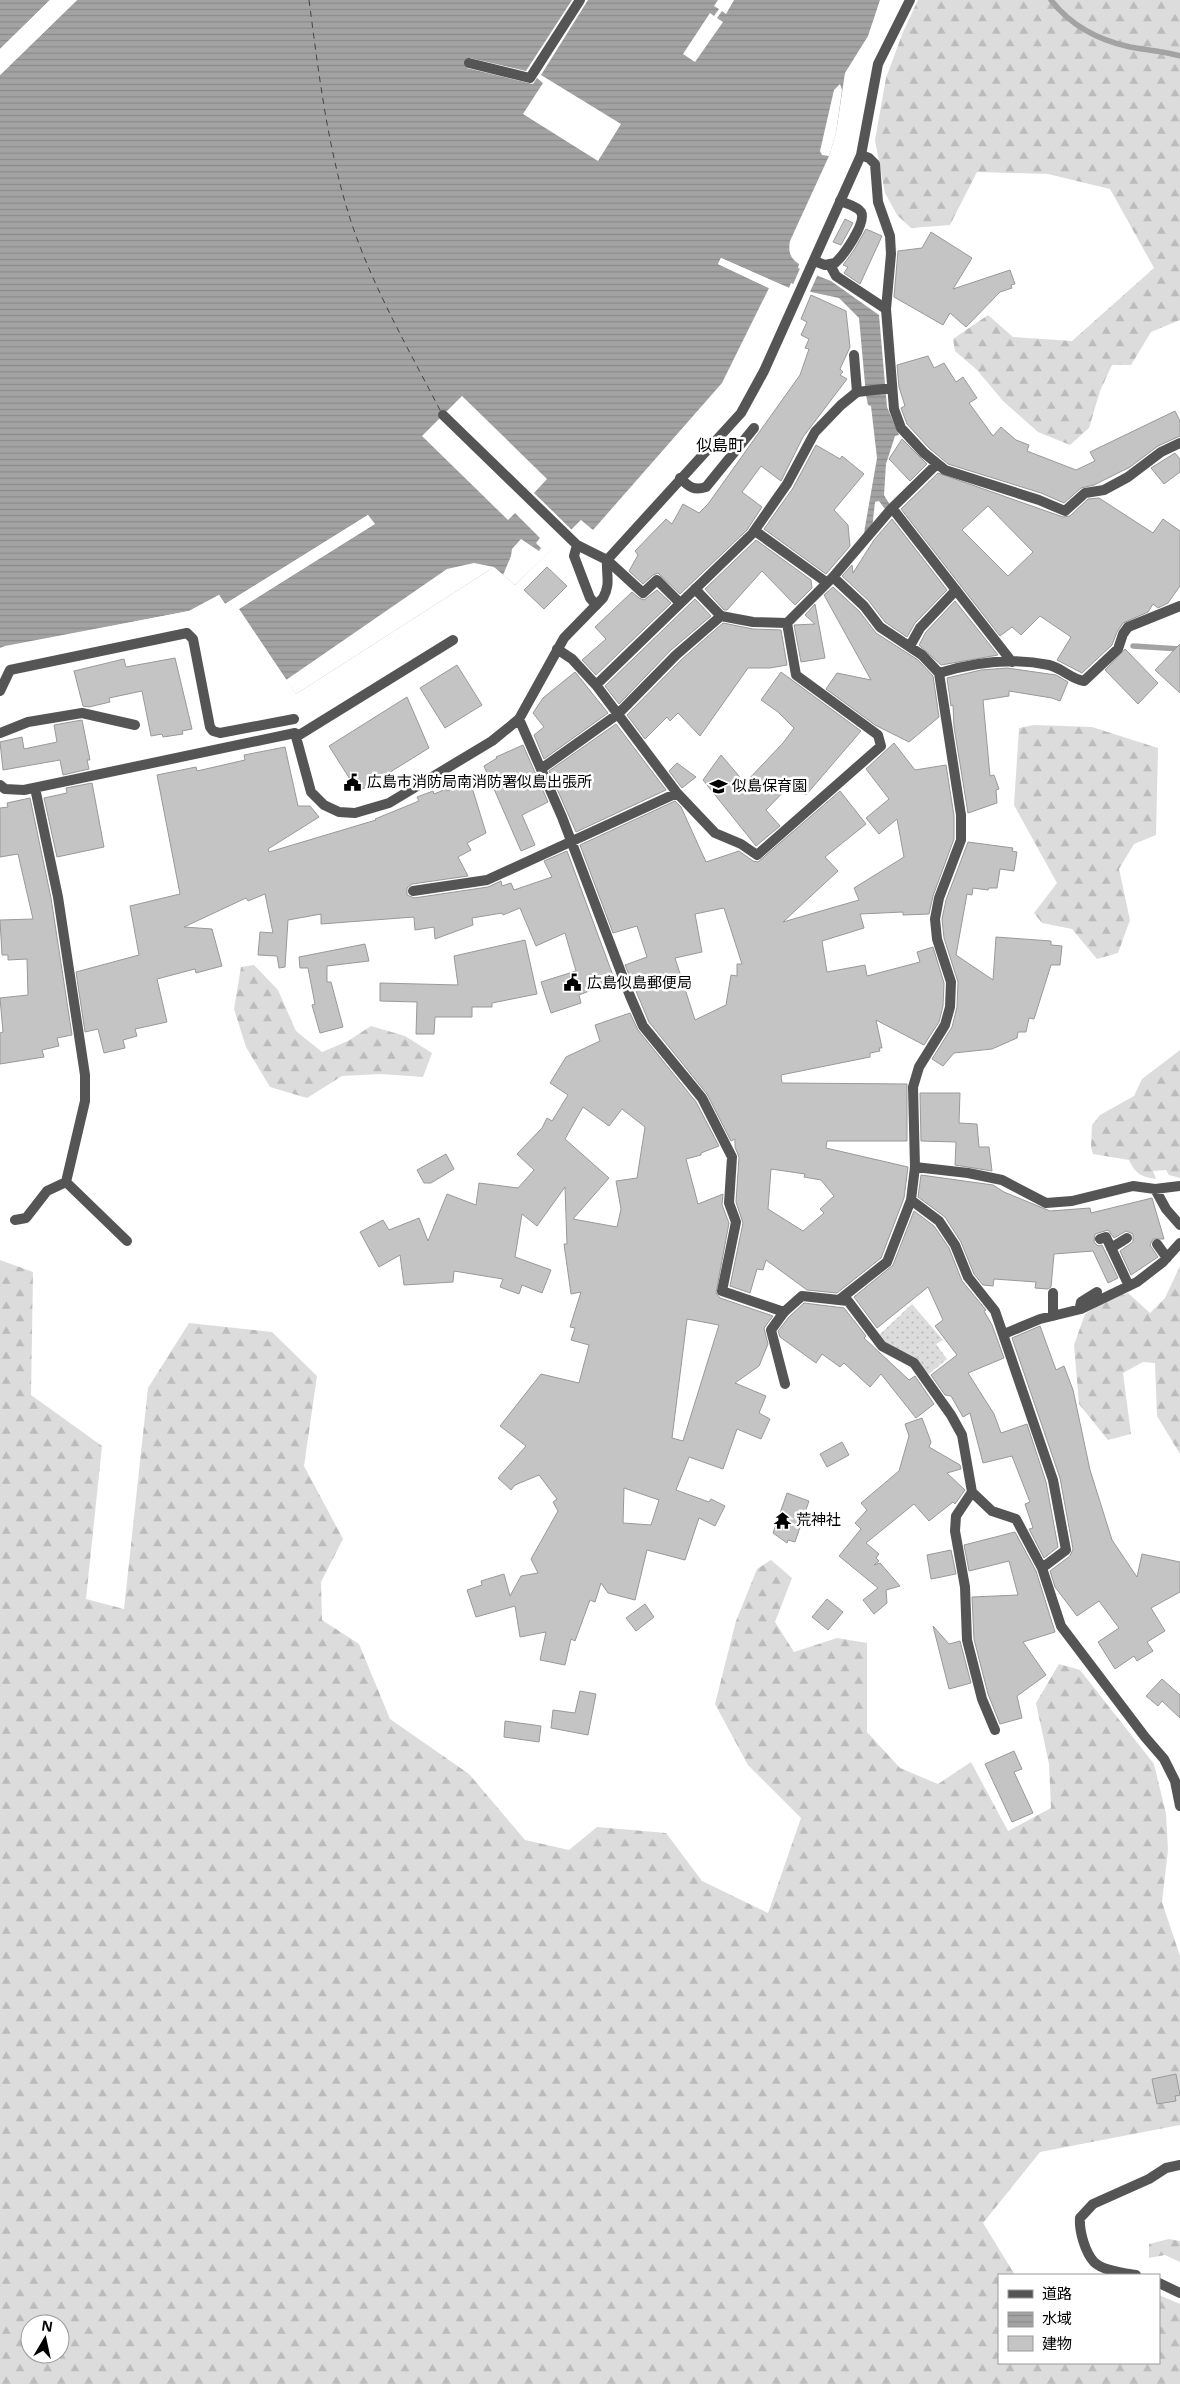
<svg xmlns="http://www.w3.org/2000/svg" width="1180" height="2384" viewBox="0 0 1180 2384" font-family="'Open Sans','Noto Sans JP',sans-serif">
  <defs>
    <pattern id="grass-dots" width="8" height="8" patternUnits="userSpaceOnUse" patternTransform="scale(1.25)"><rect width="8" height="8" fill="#dcdcdc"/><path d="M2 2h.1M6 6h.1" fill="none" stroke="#bbb" stroke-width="1.8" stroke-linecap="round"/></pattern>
    <pattern id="forest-firs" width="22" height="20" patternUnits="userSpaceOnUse" patternTransform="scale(1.25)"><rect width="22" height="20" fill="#dcdcdc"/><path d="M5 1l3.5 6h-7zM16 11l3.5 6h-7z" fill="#bbb"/></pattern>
    <pattern id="water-rules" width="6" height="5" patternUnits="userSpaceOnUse" patternTransform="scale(1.25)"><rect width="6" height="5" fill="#a3a3a3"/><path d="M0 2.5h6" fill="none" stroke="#8b8b8b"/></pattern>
  </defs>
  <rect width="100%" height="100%" fill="#fff"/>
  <path fill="url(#grass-dots)" d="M912 1304 943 1340 936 1344 947 1359 929 1374 911 1357 888 1346 879 1335Z"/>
  <path fill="url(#forest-firs)" fill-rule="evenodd" d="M918 0H1180V320L1151 332 1131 365H1112L1100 391 1089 428 1070 445 1038 432 1003 401 977 370 955 351 953 339 988 315 1013 337 1072 341 1154 268 1110 189 1048 174 977 172 950 225 911 228 897 215 885 193 875 140 886 78 903 32Z
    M1034 725 1092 727 1158 748 1156 835 1134 844 1119 869 1130 920 1118 953 1097 959 1072 929 1042 923 1034 913 1057 883 1014 805 1019 728Z
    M254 965 278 990 296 1031 322 1052 348 1041 371 1026 405 1036 432 1053 423 1077 381 1074 342 1076 307 1098 270 1087 246 1047 234 1009 241 967Z
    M1180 1050V1178L1169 1175 1166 1170 1153 1171 1156 1179C1141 1177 1135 1173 1129 1160L1093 1154 1091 1147 1092 1125 1100 1115 1134 1096 1142 1079Z
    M0 1260 33 1272 31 1395 102 1446 86 1599 124 1609 148 1388 189 1323 272 1332 317 1376 304 1466 343 1539 321 1582 322 1620 359 1644 390 1719 469 1774 525 1840 569 1850 597 1827 666 1833 702 1881 768 1913 801 1818 748 1765 715 1704 736 1621 757 1569 771 1560 792 1578 775 1622 794 1652 837 1638 867 1643V1732L900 1768 938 1784 971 1762 1008 1831 1051 1808 1049 1764 1036 1703 1059 1664 1080 1670 1154 1764 1166 1814 1168 1850 1162 1902 1180 1956V2125L1040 2152 983 2223 1015 2275H999V2363H1159V2295L1180 2304V2384H0ZM30 2324H60V2354H30Z
    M1180 1266V1454L1157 1416 1155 1363 1143 1362 1123 1373 1131 1434 1108 1440 1079 1404 1074 1345 1085 1314 1105 1301 1128 1293 1150 1313 1165 1298Z
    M1169 2239 1180 2241V2262L1165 2255 1149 2258V2244Z"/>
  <path fill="url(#water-rules)" d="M0 0H50L0 49Z
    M77 0H880L868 36 845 73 836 133 829 156 790 241C788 252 790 258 799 264L798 268 831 281 879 315 887 407 899 435 895 436 886 464 884 495 890 505 885 509 879 501 875 502 872 529 870 532 864 533 877 458 871 406 868 405 866 395 859 318 839 298 811 292 791 283 789 288 721 258 718 264 769 288 722 383 593 530 581 520 515 585 494 567 296 694 239 609 374 524 368 515 225 604 219 595 189 611 0 648V75Z"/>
  <path fill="#fff" d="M50 0H53L0 51V49Z
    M74 0H77L0 75V71Z
    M572 0H588L541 75 621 124 598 161 523 114 543 83 537 78 533 84 467 68 470 58 526 71Z
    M718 0H734L726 14 722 11 717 18 723 22 695 62 683 54 710 13 714 16 719 9 714 6Z
    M840 84 842 90 836 133 829 156 822 155 820 151 834 90Z
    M721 258 773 281 789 288 788 290 722 261 721 263 771 287 769 288 718 264Z
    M801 266 818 274 809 294 792 287Z
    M462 396 547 479 534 493 573 531 554 550 552 549 515 585 503 575 511 556 512 549 521 539 539 551 541 548 536 543 540 538 515 513 508 520 422 436Z
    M368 515 375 524 237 610 238 607 371 523 368 518 226 606 218 598 190 614 0 651V648L5 646 189 611 219 595 225 604Z
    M474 563 494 567 296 694 286 680 447 569Z"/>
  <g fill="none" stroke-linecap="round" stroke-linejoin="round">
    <path stroke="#a3a3a3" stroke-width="5.5" d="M1051 0C1071 26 1098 40 1130 47 1146 50 1164 51 1180 56
      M1133 646 1180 649"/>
    <path stroke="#444" stroke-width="1" stroke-dasharray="6 5" stroke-linecap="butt" d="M309 0C318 68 326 135 345 202 366 276 406 344 441 412"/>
  </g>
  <path fill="#c4c4c4" stroke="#999" fill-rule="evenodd" d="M845 219 853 223 841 245 833 242Z
    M866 229 882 236 860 284 844 273 848 267 843 265 854 250Z
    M931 232 972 258 953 289 1010 270 1015 284 1011 285 1012 288 1000 292 966 327 950 313 943 325 894 297 898 251 922 248Z
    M811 295 846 311 850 347 840 369 843 372 840 375 847 379 803 437 781 481 761 466 742 492 762 507 747 530 680 594 658 573 653 575 643 584 629 571 638 555 635 551 666 519 672 524 683 504 699 513 708 504 800 375 809 349 805 348 809 339 801 335 807 322 801 319Z
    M928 356 934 368 944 363 956 382 963 377 977 398 969 403 993 436 1001 427 1016 440 1029 445 1027 451 1076 470 1095 461 1090 452 1175 411 1180 421V436L1158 446 1130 467 1094 485 1081 488 1064 503 1041 493 948 464 929 448 907 424 901 408 905 406 899 387 897 365Z
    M902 439 927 464 910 481 889 459Z
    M816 445 840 459 842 456 864 474 834 510 848 525 850 546 826 574 764 529 793 488Z
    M1175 453 1180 459V472L1164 484 1151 468Z
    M938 473 1063 517 1070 516 1088 499 1099 498 1153 533 1163 519 1180 531V586L1168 603 1158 608 1153 604 1148 612 1123 623 1117 632 1112 645 1082 673 1057 660 1071 637 1040 616 1021 635 1012 627 1000 636 901 509ZM988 506 1033 552 1008 576 962 530Z
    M892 519 947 590 915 623 907 637 885 622 869 601 842 576 852 565 853 573 874 540Z
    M756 540 811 580 812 588 795 605 762 571 727 610H724L705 589Z
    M547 567 567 586 544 609 524 590Z
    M833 587 859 611 876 633 918 660 933 676 939 717 909 742 875 725 826 689 837 673 871 680 824 595Z
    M657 590 671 603 596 675 582 660 606 639 595 627 632 592 639 598 644 600Z
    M695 599 711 616 671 650 619 704 605 686Z
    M955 601 998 655 941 665 919 645 926 632Z
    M815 604 825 658 801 662 794 625 815 624 805 615Z
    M723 623 753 629 781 630 787 665 770 668H748L700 736 678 713 670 721 667 717 645 739 627 715 681 660Z
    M1180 644V693L1155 670Z
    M1125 649 1158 683 1138 704 1105 670Z
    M175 658 192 729 182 731 183 734 163 737 162 734 151 736 142 691 109 698 110 702 89 707 83 706 74 671 124 659 126 667Z
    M457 665 482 705 445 728 420 688Z
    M1007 668 1056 675 1068 682 1060 701 1052 698 1009 691V696L983 700 990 776 994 775 999 789 996 790 997 803 968 813 954 727 953 705 951 706 947 678 981 670Z
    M575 672 608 713 544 759 534 735 544 727 533 713 543 698Z
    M781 672 861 731 806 795 792 783 766 810 780 826 756 846 703 780 721 755 745 783 783 743 794 728 778 712 761 700Z
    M407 697 429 748 358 792 329 746Z
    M82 720 90 760H87L89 769 63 775 60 760 3 770 0 742 22 737 24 749 57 742 54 725Z
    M616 724 666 790 576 832 549 771Z
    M894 743 915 770 946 765 954 816V839L933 896 929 914 903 915V912L860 914 864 928 822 941 827 972 865 965 867 976 920 962 917 952 933 947 944 983 943 1006 939 1022 924 1045 876 1020 882 1048H879L880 1051 870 1053V1057L781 1075 782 1083 907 1084V1141H827L826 1148 908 1167 904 1198 881 1258 837 1293 807 1290 766 1260 763 1270 757 1269 750 1293 730 1286 743 1223 736 1202 739 1157 735 1147V1139L731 1141 707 1094 649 1022 625 965 647 957 637 926 613 933 580 845 675 801 681 807 706 862 739 851 753 861 758 862 840 791 866 824 825 857 838 871 783 922 859 900 854 888 904 857 897 819 879 834 866 818 889 799 866 769ZM724 908 742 964H737V976L731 975 726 1005 695 1020 675 958 702 952 695 914ZM771 1169 805 1174 804 1177 821 1180 834 1196 820 1209 824 1213 803 1231 768 1209Z
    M523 745 548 802 522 815 535 845 521 851 484 766 497 758 496 757Z
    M285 747 298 806H310L319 817 268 849 269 852 376 820 375 819 419 801 417 797 433 791 434 794 446 789 447 791 470 781 486 833 467 843 471 850 458 857 468 876 412 884 407 888V895L414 898 488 887 501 881 502 886 511 883 514 890 552 877 544 861 567 851 615 981 579 995 581 1003 551 1013 541 982 576 971 565 933 536 946 520 908 503 915 502 913 472 918 473 925 435 939 434 927 415 930 414 917 321 924V914L288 920 285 967 279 968 277 956 258 955 260 932 273 933 265 894 248 901 246 898 184 927 212 929 222 966 196 973 195 969 157 979 167 1022 135 1029 137 1036 123 1040 125 1048 104 1053 98 1029 85 1032 76 972 139 955 130 906 180 894 157 775 196 767 197 771 245 760 244 755Z
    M677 763 696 777 682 788 669 771Z
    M92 783 104 847 57 857 44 798 67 793 66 788Z
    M30 798 51 898 72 1035 57 1038 59 1046 42 1050 44 1057 0 1064V1033L3 1032 0 998 28 995 27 959 8 960V955H2L0 920 33 919 18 854 0 857V808L8 807 7 803Z
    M968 842 1013 848 1012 851 1017 852 1014 871 1000 869 997 888H989L988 890 973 888 972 895 967 894 956 955 993 980 996 937 1051 941V945L1062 946 1060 965H1051L1034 1019 1029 1018 1026 1032H1018L1017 1038 992 1049 954 1053 943 1066 932 1059 952 1027 957 1007 958 982 944 938 942 919 946 900Z
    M525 940 537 994 492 1003V1007H472V1017H435L434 1034H416L417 1002 380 1001V983L458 985 454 956Z
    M365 944 369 961 327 966V982H331L343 1027 320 1033 312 1005 315 1004 308 968H300L299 957Z
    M630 1013 638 1030 696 1102 719 1146 701 1153V1155L686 1159 698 1204 723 1194 722 1205 729 1223 716 1293 720 1298 773 1316 764 1328 768 1344 759 1366 735 1383 766 1396 759 1413 770 1419 761 1439 737 1429 723 1469 689 1457 676 1490 709 1502 711 1499 725 1506 715 1526 699 1518 685 1560 647 1550 635 1600 608 1593 601 1583 595 1602 590 1600 575 1641 571 1639 565 1665 540 1660 546 1632 520 1637 515 1606 476 1617 467 1590 482 1585 481 1581 504 1574 510 1596 521 1576 538 1573 531 1559 558 1511 553 1502 557 1499 539 1475 515 1485 511 1490 498 1478 526 1446 500 1426 541 1374 579 1383 589 1345 571 1340 575 1328 570 1327 581 1292 571 1294 564 1244H567L565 1187 537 1226 522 1214 515 1257 551 1270 542 1293 522 1285 519 1294 500 1287 503 1279 454 1271 453 1282 404 1285 400 1255 379 1267 360 1232 383 1220 389 1230 419 1218 428 1241 447 1194 476 1205 479 1183 518 1188 534 1170 517 1154 542 1128 547 1118 552 1121 568 1095 550 1083 566 1057 600 1041 595 1025ZM583 1107 609 1126 622 1109 645 1127 637 1178 616 1181 621 1209 617 1227 573 1219 609 1178 565 1139ZM687 1319 719 1325 683 1441 672 1438ZM624 1488 659 1500 651 1525 623 1523Z
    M920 1093H960L959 1123 977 1124 979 1147H989L992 1171 955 1165 956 1142 921 1141Z
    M446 1154 454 1169 431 1183H424L417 1170Z
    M921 1175 993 1185 1004 1192 1050 1211 1090 1208 1091 1213 1152 1198 1164 1239H1153L1150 1245 1158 1257 1131 1275 1120 1251 1133 1242V1234L1126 1231 1114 1238 1108 1230 1095 1234 1094 1242 1098 1246 1102 1245 1118 1278 1108 1283 1093 1251 1054 1254 1051 1287 1048 1289 1035 1288 1036 1282 994 1279 993 1286 983 1285 974 1274 961 1242 945 1217 918 1197Z
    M914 1211 934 1226 949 1248 962 1281 986 1310 984 1311 992 1325 1004 1358 968 1373 994 1414 1001 1433 1027 1424 1046 1482 1058 1547 1044 1558 1029 1529 1033 1528 1025 1504 1030 1502 1012 1456 983 1463 970 1413 963 1417 951 1396 945 1395 931 1375 957 1355 935 1326 943 1320 928 1287 877 1328 854 1297 893 1265Z
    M804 1303 844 1308 866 1336 864 1338 909 1380 915 1376 934 1404 916 1418 881 1374 870 1387 844 1363 840 1367 822 1354 816 1363 780 1337 778 1331 789 1317Z
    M1040 1326 1056 1370 1064 1366 1073 1390 1090 1470 1112 1540 1137 1577 1142 1554 1180 1562V1592L1151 1608 1165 1631 1147 1642 1153 1651 1137 1661 1134 1656 1115 1669 1098 1642 1119 1628 1099 1601 1077 1616 1055 1587 1050 1571 1070 1556 1073 1549 1060 1478 1012 1338Z
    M922 1418 931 1442 929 1447 960 1465 961 1469 947 1473 965 1490 955 1504 953 1502 929 1521 914 1504 866 1543 879 1554 876 1558 879 1561 874 1565 880 1563 900 1586 886 1590 887 1603 874 1614 863 1600 878 1588 839 1556 861 1529 855 1523 867 1510 861 1503 899 1471 909 1436 905 1424Z
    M842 1442 849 1455 827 1467 820 1454Z
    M787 1493 809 1501 795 1542 788 1540 787 1543 773 1533Z
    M1015 1532 1036 1571 1055 1632 1023 1642 1046 1675 1017 1696 1022 1718 1000 1724 988 1694 974 1639 972 1597 1018 1595 1009 1561 969 1571 964 1545Z
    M951 1550 956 1574 931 1579 927 1555Z
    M827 1599 843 1612 828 1630 812 1617Z
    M645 1604 654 1617 636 1631 626 1618Z
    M933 1626 949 1644 960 1641 971 1683 949 1689Z
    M1162 1679 1180 1695V1718L1162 1701 1158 1706 1146 1696Z
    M580 1691 596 1694 588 1735 551 1728 553 1710 575 1713Z
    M505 1721 541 1726 539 1742 504 1737Z
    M1014 1751 1022 1769 1014 1772 1033 1813 1012 1822 985 1764Z
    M1176 2074 1180 2095 1175 2096 1176 2101 1157 2104 1152 2079Z"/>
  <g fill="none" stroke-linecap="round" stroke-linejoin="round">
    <path stroke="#555" stroke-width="10" d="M469 63 530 78 580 0
      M814 261 825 265 835 263C843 256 867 223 861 212 857 206 847 204 840 201
      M830 265 836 276 886 309
      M854 355 857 392
      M443 415 577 545 607 560 643 593 657 580 680 603
      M680 478C689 487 694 491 706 487L754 428
      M755 531 826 582
      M577 545 574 556 590 598 596 605
      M695 589 721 616
      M0 691 10 670 187 633 193 639 210 727 213 731 220 733 294 719
      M0 733 28 722 82 713 135 725
      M784 1312 771 1330 785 1384"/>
    <path stroke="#555" stroke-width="10" d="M861 155 869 158 875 164 878 202 890 236 891 254 886 309 894 409 901 428 924 453 945 470 1039 500 1065 511 1085 493 1104 490 1128 477 1161 452 1180 443
      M892 508 1012 662
      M833 577 864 606 880 627 922 655 939 673
      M910 646 920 628 956 590
      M596 685 752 534 787 484 815 432 841 405 857 392 892 388
      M519 719 562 817 630 996 643 1026 702 1098 732 1157 729 1203 736 1222 722 1291 784 1312 802 1296 848 1301 882 1346 914 1363 951 1415 962 1435 972 1492 992 1511 1016 1519 1042 1568 1061 1626 1145 1737 1164 1759 1175 1781 1180 1806
      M296 737 453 640
      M541 769 618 714 676 655 721 616 753 622 787 623
      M0 785 5 789 24 790 295 733 311 792 324 805 339 812 355 813 389 803 492 741 519 719 564 638 603 598C611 584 606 575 607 560L741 413 764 371 861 155 878 64 910 0
      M677 793 715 833 741 844 757 855 881 746 878 735 796 675 787 623 833 577 892 508 937 464
      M413 891 487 880 677 793 596 685 572 659 557 649
      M915 1167 968 1173 1002 1180 1046 1203 1072 1201 1133 1186 1155 1189 1180 1186
      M66 1182 127 1241
      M1155 1189 1166 1209 1180 1225
      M15 1220 26 1218 47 1191 66 1182 85 1101V1075L58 897 35 788
      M1100 1239 1106 1237 1129 1286
      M1157 1244 1167 1258
      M1111 1248 1127 1238
      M839 1300 887 1262 911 1200
      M1080 1307 1081 1302 1097 1292
      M1053 1316V1293
      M1004 1334 1040 1319 1081 1309 1137 1282 1163 1262 1180 1243
      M972 1492 956 1516 955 1531 965 1587 967 1640 982 1699 995 1730
      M1042 1568 1066 1550 1053 1480 995 1311 968 1277 955 1245 939 1221 911 1200 915 1167 913 1087 919 1067 945 1025 950 1007 951 982 937 939 935 919 939 898 961 840V815L939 673C975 662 1011 657 1049 665 1062 668 1071 679 1084 681L1118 649 1123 634 1128 627 1180 606
      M1136 2275C1124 2273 1103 2271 1094 2262 1085 2252 1079 2231 1080 2218L1093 2204 1149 2179 1166 2168 1180 2165
      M1159 2283 1180 2293"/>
  </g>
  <defs>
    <symbol id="civic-bare" viewBox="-9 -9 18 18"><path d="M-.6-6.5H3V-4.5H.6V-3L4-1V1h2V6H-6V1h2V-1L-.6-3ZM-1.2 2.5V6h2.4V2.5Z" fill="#000" stroke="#fff" stroke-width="2.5" paint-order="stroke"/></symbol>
    <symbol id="school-bare" viewBox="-9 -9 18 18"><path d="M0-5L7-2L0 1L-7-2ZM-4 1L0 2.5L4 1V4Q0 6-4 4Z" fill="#000" stroke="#fff" stroke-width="2.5" paint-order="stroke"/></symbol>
    <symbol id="temple-bare" viewBox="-9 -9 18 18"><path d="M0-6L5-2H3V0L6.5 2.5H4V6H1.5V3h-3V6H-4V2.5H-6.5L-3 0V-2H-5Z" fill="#000" stroke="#fff" stroke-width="2.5" paint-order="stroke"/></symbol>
  </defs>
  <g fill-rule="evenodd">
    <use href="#civic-bare" x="340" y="770" width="25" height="25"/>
    <use href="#school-bare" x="706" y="774" width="25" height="25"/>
    <use href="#civic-bare" x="560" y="970" width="25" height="25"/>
    <use href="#temple-bare" x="770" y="1508" width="25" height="25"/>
  </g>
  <g text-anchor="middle" stroke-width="5" stroke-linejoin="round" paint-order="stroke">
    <g font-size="15" fill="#000" stroke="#fff" text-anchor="start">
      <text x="367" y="787">広島市消防局南消防署似島出張所</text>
      <text x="732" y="791">似島保育園</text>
      <text x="587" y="988">広島似島郵便局</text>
      <text x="796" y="1525">荒神社</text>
    </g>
    <g font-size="16" fill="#000" stroke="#fff">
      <text x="720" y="451">似島町</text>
    </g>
  </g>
  <rect x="998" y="2274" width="162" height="90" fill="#ffffff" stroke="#999999"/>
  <rect x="1008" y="2290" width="25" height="8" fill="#555555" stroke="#999999"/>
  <text x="1042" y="2299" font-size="15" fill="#000000">道路</text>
  <rect x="1008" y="2312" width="25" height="15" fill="url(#water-rules)" stroke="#999999"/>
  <text x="1042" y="2324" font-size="15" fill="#000000">水域</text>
  <rect x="1008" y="2336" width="25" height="15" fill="#c4c4c4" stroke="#999999"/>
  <text x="1042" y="2349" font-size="15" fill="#000000">建物</text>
  <g transform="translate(45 2339) rotate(9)"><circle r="24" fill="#ffffff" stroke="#999999"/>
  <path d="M0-4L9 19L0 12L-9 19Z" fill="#000000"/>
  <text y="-8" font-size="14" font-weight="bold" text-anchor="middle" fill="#000000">N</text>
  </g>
</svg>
